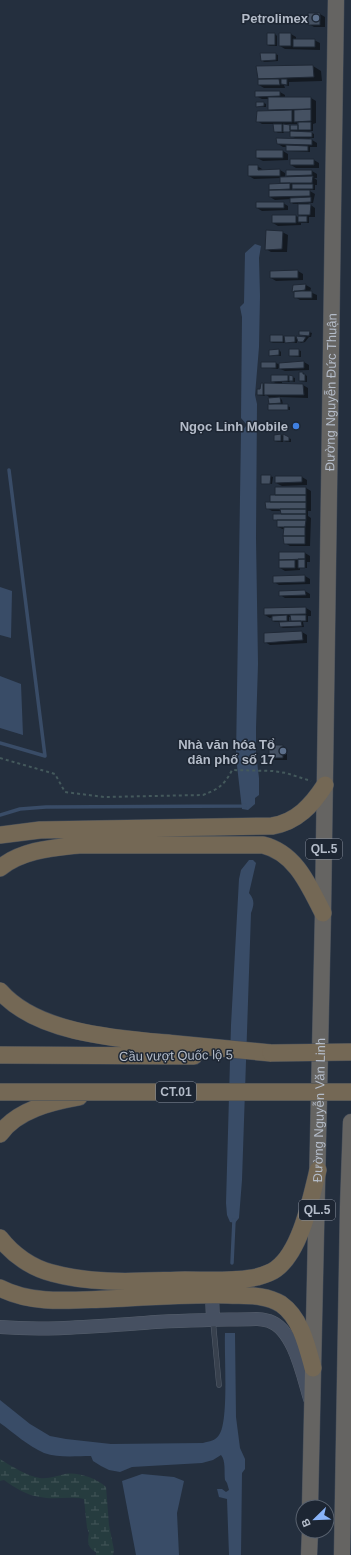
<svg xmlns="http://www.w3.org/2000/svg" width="351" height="1555" viewBox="0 0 351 1555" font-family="Arial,sans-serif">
  <defs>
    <pattern id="wetland-marsh" width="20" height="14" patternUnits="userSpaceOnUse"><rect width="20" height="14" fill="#263c3f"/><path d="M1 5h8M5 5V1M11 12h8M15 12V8" fill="none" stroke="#435659"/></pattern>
  </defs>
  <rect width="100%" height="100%" fill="#242f3e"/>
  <path fill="url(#wetland-marsh)" d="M0 1459C11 1466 27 1476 40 1478 49 1479 56 1476 65 1474 78 1472 96 1478 106 1487L109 1525 114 1550 113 1555H96V1552C88 1548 87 1542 89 1533L87 1528 84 1499C69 1496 54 1500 40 1497 26 1495 15 1488 4 1480L0 1481V1485Z"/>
  <path fill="#394c67" d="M255 244 261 246 259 258 260 296 259 347 255 395 257 404 256 538 258 664 256 728V753L259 778V795L255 798V804L248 810 242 809 236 757 241 432 247 425 241 418 242 317 240 307 244 303 245 253Z
    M0 587 12 591 11 638 0 635Z
    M0 676 21 684 23 735 0 728Z
    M249 860H253L256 863 249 893C255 900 254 905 251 913L242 1180 239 1218 235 1223 230 1222 227 1215 226 1203 231 1025 239 879 241 870Z
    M225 1333H235L236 1417 240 1448 245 1459V1469L242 1473 241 1555H229L227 1499 219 1497 217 1489H222L226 1492 229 1490 227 1483 225 1480C224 1472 226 1461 221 1455L213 1460 202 1463 132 1467 120 1472 109 1470 101 1466 93 1461 91 1456C76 1456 58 1458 44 1453 28 1446 14 1433 0 1423V1400L30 1424 50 1436 66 1439 111 1444 203 1443C210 1441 215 1441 219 1435 229 1422 224 1354 225 1333Z
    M142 1474 174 1477 184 1481 177 1513 179 1555H136L122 1481Z"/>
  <path fill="#0007" fill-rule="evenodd" d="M320 14 325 17V27H314L309 24Z
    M275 34 277 36V46H270L268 45Z
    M291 34 296 37V40H314L320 43V50L285 49 280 46Z
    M275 54 278 55V61L264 62 262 60Z
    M313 66 321 71 322 81 289 82V86L284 85 285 88H264L259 85 257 67Z
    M256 92H280L285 95V98H311L316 101V123L313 124V131H309L314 134V138H309L317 143V147H310V152L289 151 287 150V147H283L278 144 297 139 291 136V132L284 131V133H278L275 131 274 124H262L257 121 274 112 269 109V99H262L256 96ZM297 122 299 124V127L287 126V124H297Z
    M257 103H264L266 104V107H260L257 106Z
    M283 151 288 154V160L263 161 257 158Z
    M314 160 319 163V168H296L291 165Z
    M257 166 262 169 263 171 280 170 285 173V178H287V171H312L317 174V178H314L317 180V185H315V190H308L315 194 313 203H308L315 208V217H309V223H301V225L278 226 273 223V216H296L299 218 303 217 299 214V204H293L291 202V199L275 200 270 197 274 191 270 189 285 185 281 182V178L254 179 249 176ZM292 188 298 191H292Z
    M283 203 288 206V210L262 211 257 208Z
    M282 232 288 235 287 252H271L266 249Z
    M298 271 303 274V280L276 281 271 278Z
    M306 285 311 288 310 292 317 295V300H300L295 297 294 286Z
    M309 332 312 333 311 337H309L305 342 301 343 297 340V343H288L285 342V343H273L271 342 283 336 295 337 298 339 305 337 300 334Z
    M279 350 281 352V356L270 355Z
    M298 350 301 351V357L290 356Z
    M304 362 309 365V370L285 371 278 368V369L262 367 276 363 280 365Z
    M300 373H303L307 376V382L300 381Z
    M288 376 295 378V382L290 381V382H282V384L303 385 308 388V398L279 397 282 400 283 405 290 407V410H271L269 409V397L265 394V396L258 395 261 390 262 384 265 385 277 384 272 381Z
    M281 435 291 439V442H286L283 440V442H278L275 441Z
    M270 476 273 477 272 484 262 483Z
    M302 477 307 480V485L282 486 276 483Z
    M276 488H306L311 491V511H308V516L311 518 310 546H290L285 543V530L278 527V521L274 519 282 515 281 511H272L267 508 276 496Z
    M280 553H305L310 556V562H307V568H300V570L285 571 280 568Z
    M305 576 310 579V584L279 585 274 582Z
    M305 591 310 594V598H285L280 595Z
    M306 608 311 611V616H308V622H303L304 627 283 628 281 627 280 622H275L273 621V617L270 618 265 615ZM289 617H291L292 622H289Z
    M302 632 307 635V643L270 645 265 642Z
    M282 746 287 749V760H275L270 757Z"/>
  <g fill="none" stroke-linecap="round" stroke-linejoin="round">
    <path stroke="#394c67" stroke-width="3.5" d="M0 743 45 756 9 470
      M0 815 20 809 46 807 245 806 244 805
      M232 1263 234 1220"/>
  </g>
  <path fill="#455162" stroke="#1f2835" d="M308 13H320V25H308Z
    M267 33H275V45H267Z
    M279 33H291V46H279Z
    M293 39H315V47H293Z
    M260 53H276V60L261 61Z
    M313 65 314 77 258 79 256 66Z
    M258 79H279L280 85H258Z
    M281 79H287V85L281 84Z
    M255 91H280V96L255 97Z
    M268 97H311V109L268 110Z
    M256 102H264V106L256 107Z
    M311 109V121L294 122V110Z
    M292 110V122H256L257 111Z
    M298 122H311V130H298Z
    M273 124H282V132H274Z
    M283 124 290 125V132H283Z
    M290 125H298V130H290Z
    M290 131 312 132V137H290Z
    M276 138 312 139V145L277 144Z
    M286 145 308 146V151H286Z
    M256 150H283V158H256Z
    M290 159H314V165H290Z
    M248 165H258V170L280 169V176H248Z
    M286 170H312V175L286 176Z
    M313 176 312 183H280V177Z
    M290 183V189L269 190V184Z
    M292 184H313V189H292Z
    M269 190H310V196L269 197Z
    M311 197V202L290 203V198Z
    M256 202H284V208H256Z
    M298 204H311L310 215H298Z
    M272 215H296V223H272Z
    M298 216H307V222H298Z
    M266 230 283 231 282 249 265 250Z
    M298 270V278H270V271Z
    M306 284 305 290 292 292 293 285Z
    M294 291H312V298H294Z
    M299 331H310L309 336 299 335Z
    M270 335H283V342H270Z
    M284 336H295V342L285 343Z
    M296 336 306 337 303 342H298Z
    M279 349V355L269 356V350Z
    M289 349H299V356H289Z
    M304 361V368L279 369V363Z
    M261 362H276V368H261Z
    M299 372H303V374H305V381H299Z
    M271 375H288V381L271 382Z
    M289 375 293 376V381H289Z
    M261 383H263V395H257V389H260Z
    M264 383 303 384 304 395H264Z
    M280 397 281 403 269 404 268 398Z
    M268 404H288V410H268Z
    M281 434V441H274V435Z
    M283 434 289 437V441H283Z
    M261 475H271L270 484H261Z
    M275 476H302V482L275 483Z
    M275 487H306V495H275Z
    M270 495H306V502H270Z
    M265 502H306V509H266Z
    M280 509H306V514H281Z
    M273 514H306V520H273Z
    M277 520H306L305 527H277Z
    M284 527H305V536H283Z
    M283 536H305V544H284Z
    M279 552H305V559L279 560Z
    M298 559H305V568H298Z
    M279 560H295V568H279Z
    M305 575V582L273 583V576Z
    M305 590 306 595 279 596V591Z
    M306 607V614L264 615V608Z
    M287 615V621H272V616Z
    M290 615H306V621H291Z
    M301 621 302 626 280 627 279 622Z
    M302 631 303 640 264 643V633Z
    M269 745H283V758H269Z"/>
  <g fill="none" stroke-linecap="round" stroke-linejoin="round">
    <defs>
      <path id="service" d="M213 1321 219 1385"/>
      <path id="secondary" d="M212 1295 213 1320
        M0 1327C48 1331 96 1326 144 1323 181 1320 219 1320 257 1319 261 1319 265 1320 269 1321 294 1329 303 1376 310 1399"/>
      <g id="trunk">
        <path id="s1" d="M310 1507 323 913 336 0"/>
        <path d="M309 1555 310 1531"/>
        <path d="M342 1555 348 1207 351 1122"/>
      </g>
      <path id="motorway" d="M0 835 40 830 272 826C297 822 312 805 325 785
        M0 868C22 850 52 848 79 845H263C296 853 309 886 323 913
        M0 991C38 1035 123 1039 177 1044 208 1047 239 1050 271 1053
        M0 1055 194 1056
        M0 1134C17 1110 51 1102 79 1097
        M0 1238C13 1255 32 1268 52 1273 95 1285 141 1281 185 1280 208 1280 234 1282 257 1277 264 1275 271 1273 276 1269 301 1251 311 1198 318 1170
        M0 1288C33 1305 72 1300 107 1299 147 1297 188 1294 228 1295 246 1296 265 1294 281 1304 301 1318 307 1346 313 1368"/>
    </defs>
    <use href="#service" stroke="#565f6c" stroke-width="5.5"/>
    <use href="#secondary" stroke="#565f6c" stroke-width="14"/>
    <use href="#trunk" stroke="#434c59" stroke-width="17"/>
    <use href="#motorway" stroke="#434c59" stroke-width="18"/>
    <path stroke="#44595c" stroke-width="2" stroke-dasharray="3 3" stroke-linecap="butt" d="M0 758 55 774 65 792 104 797 203 795C218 789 224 786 232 770L273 771 286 773 311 781"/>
    <use href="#service" stroke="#38414e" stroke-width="4.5"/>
    <use href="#secondary" stroke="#465061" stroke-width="13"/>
    <use href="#trunk" stroke="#656462" stroke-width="16"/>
    <use href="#motorway" stroke="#746855" stroke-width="17"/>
    <defs>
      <path id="motorway-bridge" d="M271 1053 351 1052
        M0 1092H351"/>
    </defs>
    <use href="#motorway-bridge" stroke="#434c59" stroke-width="18" stroke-linecap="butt"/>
    <use href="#motorway-bridge" stroke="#746855" stroke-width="17"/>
  </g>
  <g fill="#5c6f8a" stroke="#1d2633" stroke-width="1.5">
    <circle cx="316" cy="18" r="4"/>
    <circle cx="283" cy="751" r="4"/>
  </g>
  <circle fill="#3f7fe0" stroke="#1d2633" stroke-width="1.5" cx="296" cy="426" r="4"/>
  <g text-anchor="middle" stroke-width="3" stroke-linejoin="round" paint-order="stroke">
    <g fill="#1d2633" stroke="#878f9c" stroke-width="1">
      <rect x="306" y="839" width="36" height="20" rx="3"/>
      <rect x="156" y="1082" width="40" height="20" rx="3"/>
      <rect x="299" y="1200" width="36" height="20" rx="3"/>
    </g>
    <g font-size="12" font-weight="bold" fill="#b4bcc9">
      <text x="324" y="853">QL.5</text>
      <text x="176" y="1096">CT.01</text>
      <text x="317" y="1214">QL.5</text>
    </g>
    <g font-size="13" font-weight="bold" fill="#b4bcc9" stroke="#1d2633" text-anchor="end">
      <text x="308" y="23">Petrolimex</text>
      <text x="288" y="431">Ngọc Linh Mobile</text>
      <text x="275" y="749">Nhà văn hóa Tổ<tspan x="275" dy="15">dân phố số 17</tspan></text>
    </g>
    <g font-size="13" fill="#b4bcc9" stroke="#1d2633">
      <text dy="5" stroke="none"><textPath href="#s1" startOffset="1115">Đường Nguyễn Đức Thuận</textPath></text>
      <text transform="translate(176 1055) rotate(-1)" y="5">Cầu vượt Quốc lộ 5</text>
      <text dy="5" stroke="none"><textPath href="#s1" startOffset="397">Đường Nguyễn Văn Linh</textPath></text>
    </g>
  </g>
  <g transform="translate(315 1519) rotate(247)"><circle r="19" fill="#1d2633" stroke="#59626f"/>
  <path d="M0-3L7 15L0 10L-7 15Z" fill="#8ab4f8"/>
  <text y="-6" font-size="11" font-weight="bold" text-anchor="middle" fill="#b4bcc9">B</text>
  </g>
</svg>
